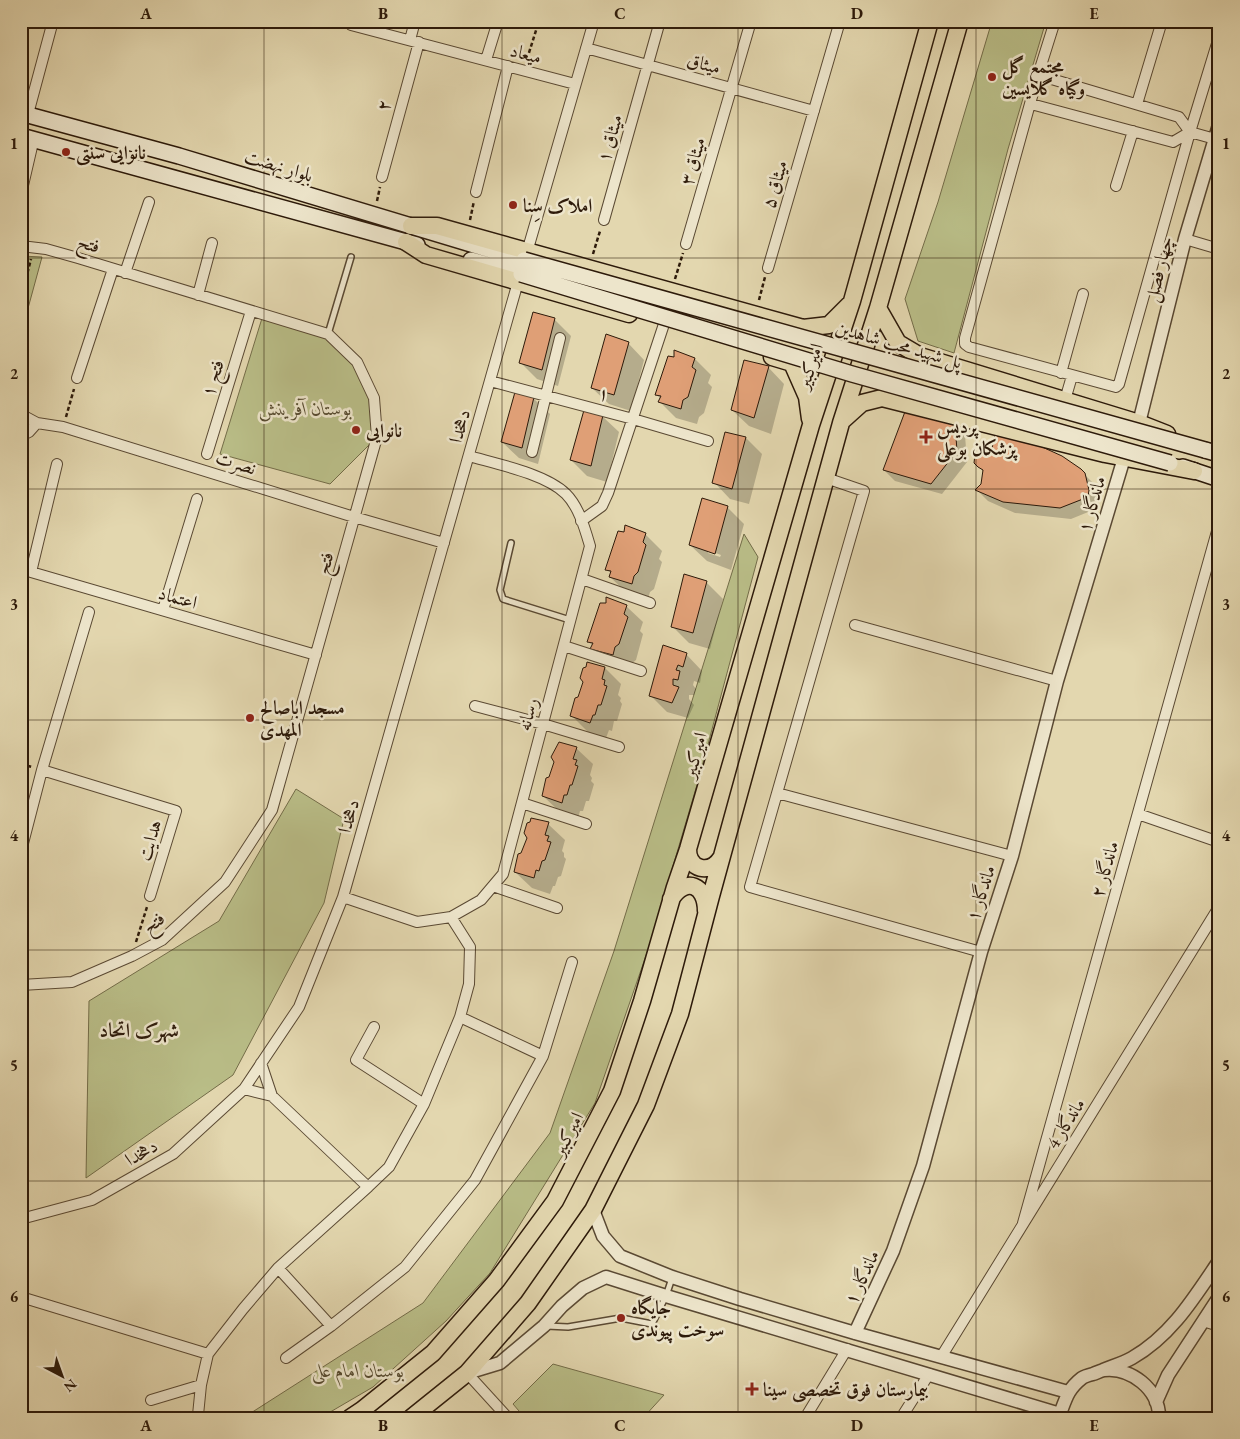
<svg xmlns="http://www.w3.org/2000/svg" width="1240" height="1439" viewBox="0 0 1240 1439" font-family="'EB Garamond',Amiri,serif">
  <rect width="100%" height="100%" fill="#e3d7af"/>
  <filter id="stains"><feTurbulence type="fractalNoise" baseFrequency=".004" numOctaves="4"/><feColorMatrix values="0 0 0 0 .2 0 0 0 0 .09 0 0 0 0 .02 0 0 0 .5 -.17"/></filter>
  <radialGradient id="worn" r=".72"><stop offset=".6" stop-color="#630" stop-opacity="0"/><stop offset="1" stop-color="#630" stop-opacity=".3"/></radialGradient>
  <path fill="#b9bd87" stroke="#736c48" d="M992 21H1046L1008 149 954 353 918 341 905 299 938 202Z
    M21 256 42 257 21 334Z
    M263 315 328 334 357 362 374 398 377 437 330 484 220 454Z
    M744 534 758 557 699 778 650 944 595 1103 490 1273 446 1321 373 1387 320 1418H243L423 1303 550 1133 614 951Z
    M296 789 344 819 324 903 233 1075 86 1178 89 1001 219 921Z
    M553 1364 664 1395 643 1418H525L513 1404Z"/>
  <path fill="#0003" fill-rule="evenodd" d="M554 319 571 336 558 386 537 379 520 362Z
    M628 343 644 360 631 411 609 404 592 388Z
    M695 359 711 375 708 383 712 387 704 413 699 417 697 424 676 418 660 402 661 399 656 394Z
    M768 367 784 384 771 434 749 426 732 410Z
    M533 398 550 414 538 464 519 458 502 442Z
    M602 416 619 432 607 482 587 476 571 460Z
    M954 424 965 435 967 462 942 494 895 481 884 470Z
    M726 433 746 438 762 454 749 504 730 499 714 482Z
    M979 467 1080 470 1095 485 1099 501 1098 508 1071 519 1015 513 988 501 977 490 982 485 984 472Z
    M727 507 744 524 731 570 707 561 690 545ZM708 550 721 555 720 557 708 553Z
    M645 534 662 551 659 559 662 562 654 589 650 592 648 599 627 593 610 577 612 574 607 570Z
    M685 576 707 583 723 599 710 649 689 643 672 626Z
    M626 606 643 622 640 631 643 634 636 660 631 664 608 665 592 649 593 646 588 641Z
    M686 654 702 671 700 683 694 681 693 685 696 689 694 695H689V699L694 705 688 718 667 712 651 696Z
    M605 668 621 684 618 695 621 698 620 701 622 704 617 721H614L612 731 609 730 606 738 588 732 572 716 579 698Z
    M576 748 593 764 590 775 592 778 591 781 594 784 589 801H586L583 811H580L578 818 560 812 543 796 550 778Z
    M548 824 565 840 562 851 564 853V857L566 859 561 876 558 877 555 886H553L550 894 532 888 515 872 522 854Z"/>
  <path fill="#df9f76" stroke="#2d1a0a" d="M533 312 555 318 542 370 519 363Z
    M606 334 629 342 614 395 591 388Z
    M674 350 695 358 692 367 696 370 688 397 683 400 681 409 658 402 661 396 655 395 668 356 674 357Z
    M744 360 769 366 754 418 731 410Z
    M515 392 534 397 522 448 501 442Z
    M906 409 955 423 957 451 931 484 883 470Z
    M584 410 603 415 591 466 570 460Z
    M725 432 746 437 732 489 712 483Z
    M995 434 1040 446 1062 456 1081 469 1085 473 1089 490 1088 497 1060 508 1003 502 975 490 981 484 983 470 978 467 974 463 975 454 980 451 991 453Z
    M702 498 728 506 715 554 689 545Z
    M625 525 646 533 643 542 646 545 638 572 634 576 632 584 609 577 611 571 605 570 618 531 624 532Z
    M684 574 707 581 693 633 671 627Z
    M606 597 627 605 624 614 628 617 619 644 615 647 613 655 590 649 593 643 587 642 600 603H606Z
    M663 645 687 653 683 667 678 665 676 670 680 671 678 680 673 679V685L679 687 672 703 649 696Z
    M587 662 605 667 602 679 605 680 604 685 607 686 601 705H598L595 715H593L590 723 570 716 575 698 578 697 583 682 580 678 583 668 586 667Z
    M559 742 577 747 573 759 577 760 575 765 578 766 572 785H570L567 795H564L562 803 542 796 546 778 549 777 554 762 551 757Z
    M531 818 549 822 545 835 549 836 547 841 551 842 545 860 542 861 539 871 536 870 534 878 514 872 518 854 521 853 527 838 524 833 527 823 530 822Z"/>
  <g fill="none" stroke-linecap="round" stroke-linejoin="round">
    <defs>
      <path id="service" d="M328 334 351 257
        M511 543 500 590 503 599 570 620
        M547 1326 568 1327 621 1318 652 1324 666 1296 672 1278"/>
      <path id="minor" d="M352 21 351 25 575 84
        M1055 21 1038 75 965 338V344L969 347 1116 387 1119 384 1190 132 1219 37
        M410 40 415 21
        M586 48 814 111
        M486 60 498 21
        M1038 75 1179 117 1190 132 1215 139
        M1031 104 1173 142 1190 132
        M1137 104 1162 21
        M28 114 53 21
        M382 177 419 42
        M1116 186 1133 131
        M476 192 508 66
        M21 194 34 138
        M604 220 660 21
        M1185 239 1219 249
        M686 244 751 21
        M21 246 46 249 78 258 328 334 357 362 374 398 377 437 272 810 225 882 162 940 132 956 72 982 21 985
        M527 252 594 21
        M768 268 840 21
        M125 273 149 202
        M198 295 212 243
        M1061 373 1083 294
        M77 378 113 269
        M490 381 633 419 708 441
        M1065 400 1072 376
        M21 416H24L37 423 63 427 354 517 444 543
        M21 436 29 432 37 423
        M532 452 560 338
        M207 454 251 311
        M57 464 31 572 316 655
        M826 478 864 491 750 887 981 952
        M581 521 602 506 608 493 664 324
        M582 579 650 603
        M163 610 197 499
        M855 625 1057 681
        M564 646 641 671
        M475 706 543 724 619 747
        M42 770 176 811 150 896
        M777 793 1012 856
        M522 803 586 824
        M1138 814 1219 842
        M21 851 42 770 89 612
        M493 886 557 908
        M343 897 417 922 451 917 481 900 503 874 590 546C585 529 579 507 566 494 546 474 497 464 469 456
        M460 1017 543 1056
        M374 1027 356 1060 424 1104
        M244 1089 272 1096 261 1063
        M272 1096 368 1187
        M21 1219 92 1200 173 1154 244 1089 299 1007 343 897 518 282
        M1023 1223 1219 524
        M278 1268 331 1326
        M21 1297 208 1354 201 1385 198 1415
        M1203 1321 1219 1326
        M208 1354 243 1309 278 1268 368 1187 389 1167 424 1104 460 1017 469 984 470 947 451 917
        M941 1357 1219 907
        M286 1358 331 1326 405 1267 475 1180 543 1056 572 962
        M467 1373 508 1418
        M151 1400 201 1385
        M805 1418 847 1349
        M901 1418 929 1374"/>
      <path id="tertiary" d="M1139 423 1185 239 1219 125
        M593 1210 603 1236 620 1256 672 1277 740 1299 855 1333 1068 1392
        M855 1333 893 1251 923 1166 981 952 1012 856 1057 681 1124 458
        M1103 1370C1113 1366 1123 1363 1132 1358 1171 1336 1194 1298 1219 1261
        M467 1373 500 1363 544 1326 562 1306 583 1288 606 1277 666 1296 1060 1414
        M1156 1402 1168 1375 1219 1297
        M1060 1418V1414C1066 1398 1068 1389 1082 1378 1085 1376 1089 1375 1093 1374 1096 1373 1100 1371 1104 1370 1130 1367 1160 1389 1159 1418"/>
      <path id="secondary" d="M21 113 179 156 524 260
        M21 136 417 245
        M471 260 521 274
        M1205 450 1219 454
        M1183 467 1219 479"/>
      <path id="primary" d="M411 226H437L803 328 829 325 849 305
        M406 242 426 255 629 314
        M878 308 898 343 920 356 1139 423 1167 434
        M772 357 792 363 807 397 810 419
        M842 421 862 403 882 398 1105 454 1194 471
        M688 849C688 870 710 875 721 858
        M671 899C686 876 706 885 706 911
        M350 1418 362 1410 433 1353 497 1280 555 1201 612 1091 642 1001 675 887 688 849 811 425 852 301 930 21
        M411 1418 467 1373 528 1303 593 1210 646 1105 680 1014 711 896 841 423 878 308 960 21"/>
    </defs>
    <use href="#service" stroke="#5a4933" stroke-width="8"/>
    <use href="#minor" stroke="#5a4933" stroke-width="12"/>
    <use href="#tertiary" stroke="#5a4933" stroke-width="15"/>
    <use href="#secondary" stroke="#2d1a0a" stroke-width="18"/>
    <use href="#primary" stroke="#2d1a0a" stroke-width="19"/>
    <path stroke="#2d1a0a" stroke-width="2.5" stroke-dasharray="4 2.5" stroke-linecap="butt" d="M527 59 539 21
      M377 201 380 187
      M470 220 474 201
      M593 254 600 231
      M675 279 683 253
      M21 298 31 259
      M759 300 765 277
      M66 417 74 389
      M21 764 32 767
      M136 942 147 907"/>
    <use href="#service" stroke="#ede5cb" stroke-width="5"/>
    <use href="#minor" stroke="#ede5cb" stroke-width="10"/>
    <use href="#tertiary" stroke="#ede5cb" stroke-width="12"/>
    <use href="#secondary" stroke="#ede5cb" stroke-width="15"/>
    <use href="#primary" stroke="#e3d7af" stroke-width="16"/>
    <defs>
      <path id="secondary-bridge" d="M524 260 1205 450
        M521 274 852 374 1170 463"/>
    </defs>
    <use href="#secondary-bridge" stroke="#2d1a0a" stroke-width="18" stroke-linecap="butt"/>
    <use href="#secondary-bridge" stroke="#ede5cb" stroke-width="15"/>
  </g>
  <path fill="none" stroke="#2d1a0a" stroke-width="1" stroke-opacity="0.55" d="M264 21V1418M502 21V1418M738 21V1418M976 21V1418M21 258H1219M21 489H1219M21 720H1219M21 950H1219M21 1181H1219"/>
  <g fill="#8f2418" stroke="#ede5cb" stroke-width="2">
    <circle cx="992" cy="77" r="5"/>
    <circle cx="66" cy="152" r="5"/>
    <circle cx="513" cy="205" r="5"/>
    <circle cx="356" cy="430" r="5"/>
    <path d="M923.5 429.5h5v5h5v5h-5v5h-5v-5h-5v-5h5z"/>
    <circle cx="250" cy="718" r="5"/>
    <circle cx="621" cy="1318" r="5"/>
    <path d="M749.5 1381.5h5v5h5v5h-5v5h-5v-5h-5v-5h5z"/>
  </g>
  <g text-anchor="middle" stroke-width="5" stroke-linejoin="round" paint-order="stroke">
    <g font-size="19" fill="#2d1a0a" stroke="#ede5cb">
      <text transform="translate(526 53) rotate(15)" y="7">میعاد</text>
      <text transform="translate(704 63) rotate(15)" y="7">میثاق</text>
      <text transform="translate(383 105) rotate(-75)" y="7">۲</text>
      <text transform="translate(609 138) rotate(-74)" y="7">میثاق ۱</text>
      <text transform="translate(692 161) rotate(-74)" y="7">میثاق ۳</text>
      <text transform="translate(279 165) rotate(17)" y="7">بلوار نهضت</text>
      <text transform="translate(774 184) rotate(-74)" y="7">میثاق ۵</text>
      <text transform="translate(89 243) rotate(17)" y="7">فتح</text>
      <text transform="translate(1158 269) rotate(-76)" y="7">چهار فصل</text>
      <text transform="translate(899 344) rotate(16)" y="7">پل شهید محب شاهدین</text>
      <text transform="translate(809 366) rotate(-71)" y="7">امیرکبیر</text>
      <text transform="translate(212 378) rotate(-73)" y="7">فتح ۱</text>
      <text transform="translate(604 393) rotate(15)" y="7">۱</text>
      <text transform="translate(459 426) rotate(-74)" y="7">دهخدا</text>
      <text transform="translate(236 462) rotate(17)" y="7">نصرت</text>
      <text transform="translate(1091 504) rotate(-74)" y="7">ماندگار ۱</text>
      <text transform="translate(324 563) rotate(-74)" y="7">فتح</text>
      <text transform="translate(178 597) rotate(16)" y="7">اعتماد</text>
      <text transform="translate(527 714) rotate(-75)" y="7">رسانه</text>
      <text transform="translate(694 755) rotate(-74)" y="7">امیرکبیر</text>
      <text transform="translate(348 816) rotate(-74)" y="7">دهخدا</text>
      <text transform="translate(149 840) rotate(-73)" y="7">هدایت</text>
      <text transform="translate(1104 869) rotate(-74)" y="7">ماندگار ۲</text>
      <text transform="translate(980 893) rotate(-72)" y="7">ماندگار ۱</text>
      <text transform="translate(153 922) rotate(-37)" y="7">فتح</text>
      <text transform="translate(1065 1123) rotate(-58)" y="7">ماندگار 4</text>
      <text transform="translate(567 1134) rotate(-63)" y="7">امیرکبیر</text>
      <text transform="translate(141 1152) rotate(-30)" y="7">دهخدا</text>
      <text transform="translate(861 1277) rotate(-65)" y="7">ماندگار ۱</text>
    </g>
    <g font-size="19" font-weight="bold" fill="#2d1a0a" stroke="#ede5cb" text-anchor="start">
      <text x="1002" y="73">مجتمع گل<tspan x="1002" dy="22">وگیاه گلایسین</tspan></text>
      <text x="76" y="159">نانوایی سنتی</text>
      <text x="523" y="212">املاک سِنا</text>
      <text x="937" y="433">پردیس<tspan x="937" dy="22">پزشکان بوعلی</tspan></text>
      <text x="366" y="437">نانوایی</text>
      <text x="260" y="714">مسجد اباصالح<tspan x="260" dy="22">المهدی</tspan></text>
      <text x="631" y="1314">جایگاه<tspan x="631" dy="22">سوخت پیوندی</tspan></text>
      <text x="763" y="1396">بیمارستان فوق تخصصی سینا</text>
    </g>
    <g font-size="19" font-style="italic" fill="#574b30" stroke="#ede5cb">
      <text x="305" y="415">بوستان آفرینش</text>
      <text x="358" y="1377">بوستان امام علی</text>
    </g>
    <g font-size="20" font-weight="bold" fill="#2d1a0a" stroke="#ede5cb">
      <text x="139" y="1037">شهرک اتحاد</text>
    </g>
  </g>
  <rect width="1240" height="1439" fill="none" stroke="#e3d7af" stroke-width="55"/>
  <g transform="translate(62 1376) rotate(139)" stroke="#ede5cb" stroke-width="4" paint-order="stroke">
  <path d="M0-4L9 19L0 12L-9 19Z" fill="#2d1a0a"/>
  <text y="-8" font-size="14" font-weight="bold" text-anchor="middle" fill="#2d1a0a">N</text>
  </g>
  <rect x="28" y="28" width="1184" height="1384" fill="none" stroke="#2d1a0a" stroke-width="2"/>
  <g font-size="16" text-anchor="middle" font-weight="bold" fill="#2d1a0a">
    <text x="146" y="19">A</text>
    <text x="383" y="19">B</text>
    <text x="620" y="19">C</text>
    <text x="857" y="19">D</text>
    <text x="1094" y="19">E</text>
    <text x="14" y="149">1</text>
    <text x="1226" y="149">1</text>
    <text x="14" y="379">2</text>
    <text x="1226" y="379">2</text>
    <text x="14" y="610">3</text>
    <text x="1226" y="610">3</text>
    <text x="14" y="841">4</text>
    <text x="1226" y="841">4</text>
    <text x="14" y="1071">5</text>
    <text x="1226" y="1071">5</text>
    <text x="14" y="1302">6</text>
    <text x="1226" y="1302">6</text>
    <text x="146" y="1431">A</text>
    <text x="383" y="1431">B</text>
    <text x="620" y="1431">C</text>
    <text x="857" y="1431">D</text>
    <text x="1094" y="1431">E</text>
  </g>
  <rect width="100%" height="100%" filter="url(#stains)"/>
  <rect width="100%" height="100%" fill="url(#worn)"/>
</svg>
